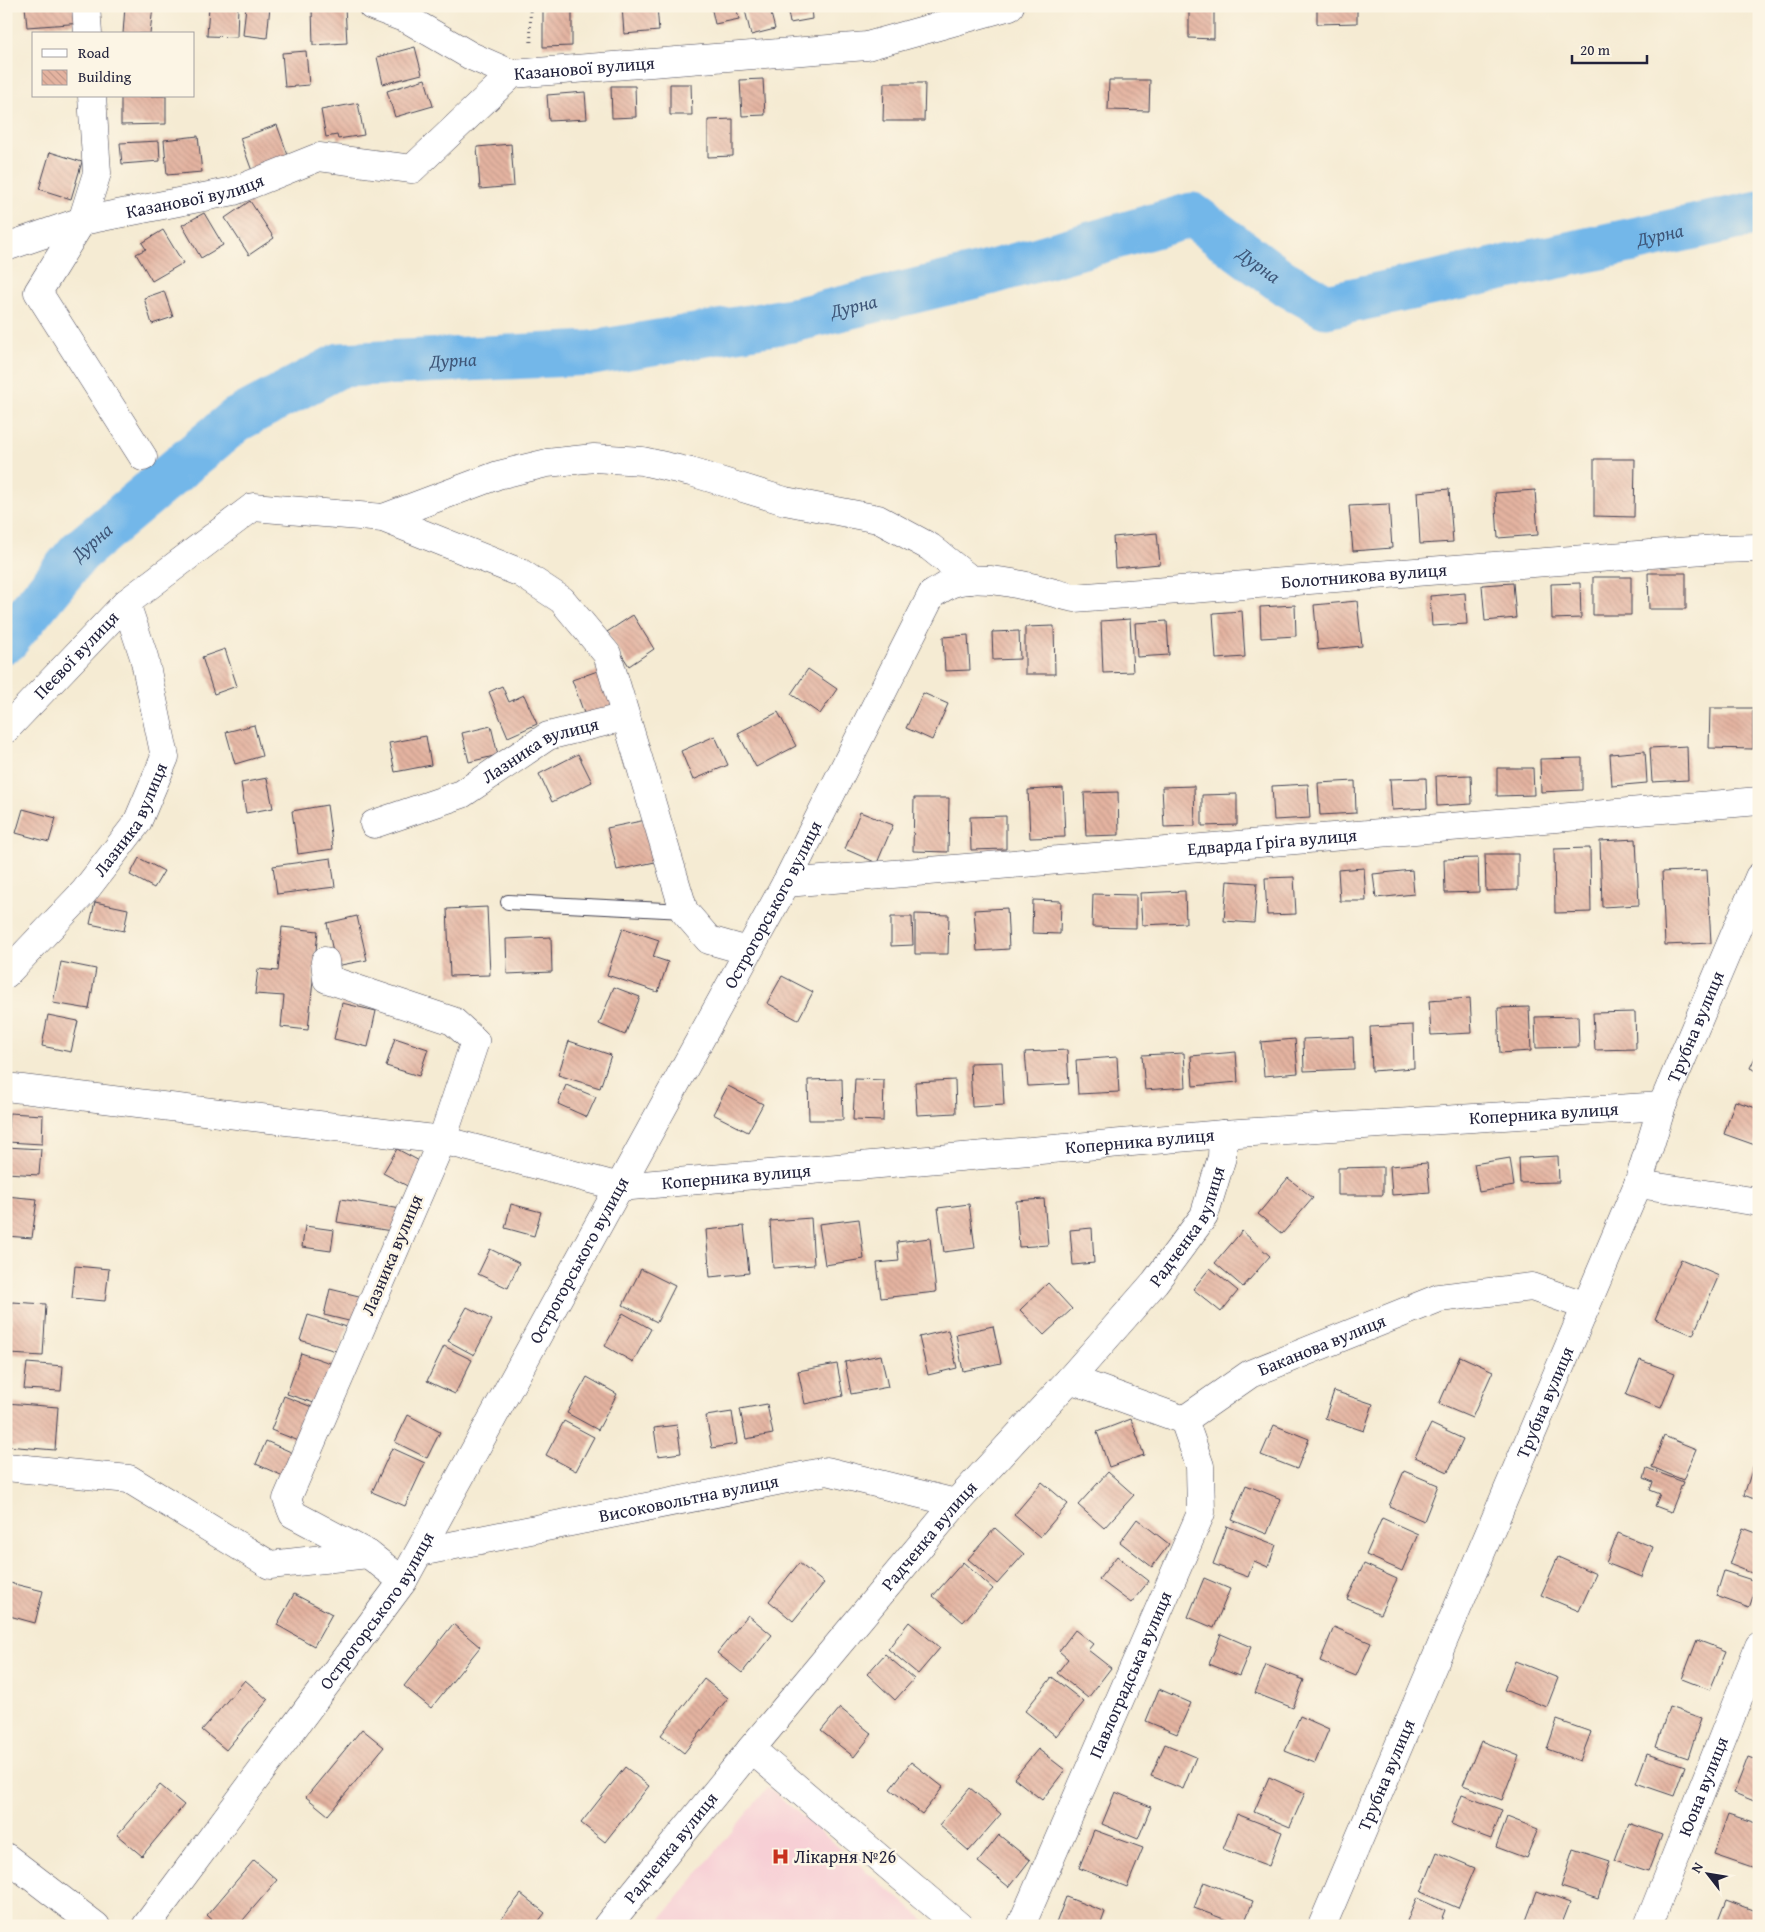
<svg xmlns="http://www.w3.org/2000/svg" width="1765" height="1932" viewBox="0 0 1765 1932" font-family="'Gentium Book Plus',serif">
  <defs>
    <pattern id="building-back-hatch" width="6" height="6" patternUnits="userSpaceOnUse" patternTransform="scale(1.25)"><rect width="6" height="6" fill="#e4b3a0"/><path d="M-1 5l2 2M0 0l6 6M5-1l2 2" fill="none" stroke="#c39a8b"/></pattern>
  </defs>
  <rect width="100%" height="100%" fill="#fcf5e5"/>
  <filter id="ink" filterUnits="userSpaceOnUse"><feTurbulence type="fractalNoise" baseFrequency=".02" numOctaves="2"/><feDisplacementMap in="SourceGraphic" scale="10" xChannelSelector="R" yChannelSelector="G"/><feConvolveMatrix kernelMatrix="1 2 1 2 8 2 1 2 1" color-interpolation-filters="sRGB"/></filter>
  <filter id="wash" filterUnits="userSpaceOnUse"><feTurbulence type="fractalNoise" baseFrequency=".0096" numOctaves="4" result="noise"/><feDisplacementMap in="SourceGraphic" scale="20" xChannelSelector="R" yChannelSelector="G"/><feGaussianBlur stdDeviation="1.12" result="paint"/><feColorMatrix in="noise" values="0 0 0 0 0 0 0 0 0 0 0 0 0 0 0 0 0 1.4 0 .05"/><feComposite in="paint" operator="in"/></filter>
  <g filter="url(#wash)">
    <rect width="100%" height="100%" fill="#f5ebd3"/>
    <path fill="#f7cfd5" d="M768 1787 931 1926H655Z"/>
    <g fill="none" stroke-linecap="round" stroke-linejoin="round">
      <path stroke="#73b7e9" stroke-width="45" id="s1" d="M6 641 79 552 236 420 340 365 592 353 798 319 989 273 1192 215 1283 282 1326 306 1759 213"/>
    </g>
    <g id="blocks">
      <path fill="url(#building-back-hatch)" d="M25 6H82L83 23 27 27Z
        M125 6H153L150 34H123Z
        M209 6H238L237 37 207 36Z
        M246 6H270L267 38 243 35Z
        M543 6H572V46L543 47Z
        M622 6H657L659 31 624 34Z
        M711 6H736L739 19 715 24Z
        M744 6H769L775 29 751 35Z
        M787 6H811L812 19 790 23Z
        M1189 6H1214V39L1189 38Z
        M1317 6H1357V23L1317 24Z
        M345 7 347 43 313 45 312 8Z
        M415 47 422 74 383 84 377 57Z
        M306 51 309 85 285 87 282 53Z
        M425 79 433 106 395 117 387 91Z
        M763 79 765 115 742 116 740 80Z
        M1109 80H1150L1149 111 1108 110Z
        M884 83H925L924 121H883Z
        M670 84H691L692 115H670Z
        M611 86H635L636 117 612 118Z
        M585 92 587 119 549 121 547 95Z
        M121 96H166V124L121 125Z
        M358 103 364 135 338 139 337 135 326 137 321 110Z
        M733 119V156L708 157V120Z
        M277 125 289 158 252 171 240 138Z
        M198 136 202 172 167 175 164 140Z
        M159 141 160 161 122 164 120 143Z
        M511 144 514 186 480 189 477 147Z
        M50 152 82 162 71 199 39 189Z
        M250 201 274 238 249 255 225 218Z
        M204 213 223 245 201 258 182 225Z
        M163 230 183 263 152 281 136 254 146 249 142 243Z
        M164 291 173 317 152 324 144 298Z
        M1594 459H1635L1634 517 1594 516Z
        M1449 489 1453 542 1420 544 1417 492Z
        M1535 490 1538 535 1498 538 1495 493Z
        M1389 504 1392 548 1353 551 1349 506Z
        M1157 533 1160 564 1115 568 1113 537Z
        M1648 573H1686V609H1649Z
        M1593 577H1631V615H1593Z
        M1513 583 1516 618 1485 621 1482 585Z
        M1580 583 1581 618 1552 619 1551 584Z
        M1465 593 1467 624 1432 626 1430 596Z
        M1357 601 1362 646 1318 650 1314 605Z
        M1295 605 1296 636 1261 638 1260 607Z
        M1242 611 1245 657 1216 659 1213 613Z
        M633 615 654 649 629 666 607 632Z
        M1130 619 1133 672 1103 673 1101 621Z
        M1167 621 1169 655 1137 657 1135 623Z
        M1054 626 1055 674H1025V627Z
        M1019 631 1020 659 993 660 992 632Z
        M968 635 970 670 945 671 943 637Z
        M225 649 237 686 214 694 202 657Z
        M606 668 619 704 585 716 572 680Z
        M808 669 837 689 820 714 791 694Z
        M502 686 509 702 524 695 537 724 508 737 489 692Z
        M923 693 948 704 932 740 906 728Z
        M1710 708H1753V749L1709 748Z
        M778 712 796 746 756 767 738 733Z
        M254 725 262 756 235 764 226 732Z
        M491 726 498 755 469 762 462 733Z
        M426 736 431 765 395 772 389 743Z
        M715 736 728 765 693 780 681 751Z
        M1687 746 1688 780 1652 782 1650 748Z
        M1645 751 1647 783 1612 786 1610 754Z
        M578 754 592 782 552 802 539 774Z
        M1582 758V790L1541 792 1540 759Z
        M1497 768H1533L1534 795 1497 796Z
        M1471 775 1472 804 1437 806 1436 776Z
        M267 778 273 808 246 813 241 783Z
        M1426 778 1427 808 1392 810 1390 779Z
        M1355 781 1356 813 1320 815 1318 783Z
        M1308 784 1310 818 1274 820 1272 786Z
        M1194 786 1195 826 1164 827 1162 787Z
        M1063 788 1065 837 1030 838 1028 790Z
        M1118 792 1119 835 1086 836 1084 793Z
        M1237 794V825L1202 826V795Z
        M914 798H949L948 852 913 851Z
        M327 805 333 849 298 854 292 811Z
        M23 809 56 818 49 842 16 833Z
        M860 812 893 825 877 863 845 849Z
        M1006 816V849L971 850 970 817Z
        M646 820 655 862 617 870 607 828Z
        M1636 839 1639 905 1602 907 1600 841Z
        M1590 848 1591 912 1555 913 1554 849Z
        M1485 854H1518V890L1486 891Z
        M139 858 164 871 154 888 130 875Z
        M331 858 335 887 277 894 273 866Z
        M1478 858 1479 892 1445 893 1444 859Z
        M1364 868 1366 901H1340L1338 870Z
        M1412 870 1414 894 1376 898 1373 874Z
        M1707 870 1711 943 1665 945 1662 872Z
        M1294 877 1296 914 1267 915 1265 878Z
        M1227 881 1257 883 1254 923 1224 921Z
        M1185 891 1186 923 1142 925 1140 893Z
        M1093 894 1136 895V928L1092 927Z
        M1033 900 1061 901 1060 934 1032 933Z
        M95 902 128 909 124 931 90 924Z
        M487 907 490 975 450 976 447 909Z
        M1007 908 1009 949 977 951 974 910Z
        M915 914 949 915 948 954H915Z
        M357 916 367 960 336 966 327 923Z
        M891 917H912L913 945 891 946Z
        M282 927 318 931 308 1030 281 1027 284 996 255 994 258 969 278 971Z
        M623 928 659 940 653 957 668 962 658 992 607 975Z
        M551 937 552 972 507 974 506 939Z
        M61 962 96 969 89 1009 53 1003Z
        M782 976 813 992 798 1020 767 1003Z
        M614 987 640 997 625 1035 599 1024Z
        M1470 998 1472 1033 1431 1035 1429 1001Z
        M342 1003 376 1011 368 1047 334 1039Z
        M1529 1007 1531 1051 1500 1053 1498 1008Z
        M1635 1012 1636 1049 1595 1050 1593 1013Z
        M48 1015 78 1021 71 1052 42 1046Z
        M1578 1016 1579 1047 1536 1048 1535 1017Z
        M1413 1025 1414 1068 1372 1071 1370 1027Z
        M1353 1037 1354 1069 1304 1071 1303 1039Z
        M395 1038 428 1049 419 1076 386 1066Z
        M1295 1039 1298 1073 1264 1076 1261 1042Z
        M569 1041 611 1055 600 1088 558 1075Z
        M1759 1049V1072L1750 1068Z
        M1067 1050 1069 1084 1028 1086 1025 1052Z
        M1236 1052 1238 1082 1193 1086 1191 1056Z
        M1184 1053 1186 1087 1145 1090 1142 1055Z
        M1117 1057 1119 1092 1078 1094 1076 1060Z
        M1002 1062 1004 1105 972 1107 970 1063Z
        M842 1079 843 1120H809L808 1080Z
        M855 1079 884 1080 883 1121 853 1120Z
        M955 1080 956 1113 917 1115 915 1082Z
        M566 1085 596 1097 587 1117 558 1104Z
        M728 1086 763 1104 748 1132 713 1114Z
        M1735 1101 1759 1109V1133L1755 1145 1724 1134Z
        M9 1113 43 1115 42 1144 7 1142Z
        M6 1147 41 1149 39 1175 6 1173Z
        M397 1149 425 1164 411 1188 383 1173Z
        M1558 1156 1559 1182 1520 1183 1519 1158Z
        M1510 1158 1514 1186 1479 1192 1474 1164Z
        M1427 1163 1430 1192 1392 1195 1390 1166Z
        M1383 1167V1195H1338V1168Z
        M1288 1178 1313 1198 1282 1234 1258 1214Z
        M6 1196 37 1199 32 1238 6 1236Z
        M341 1199 401 1209 397 1232 337 1222Z
        M1044 1199 1048 1245 1019 1247 1016 1201Z
        M511 1204 541 1212 534 1236 505 1228Z
        M969 1204 975 1248 944 1252 938 1208Z
        M811 1218 814 1265 773 1268 770 1221Z
        M859 1219 864 1259 825 1265 819 1224Z
        M305 1226 334 1230 331 1251 302 1247Z
        M744 1226 749 1273 710 1277 706 1230Z
        M1092 1228 1094 1263 1073 1265 1070 1230Z
        M1242 1231 1270 1256 1243 1287 1215 1263Z
        M930 1238 936 1292 881 1298 877 1263 899 1261 897 1242Z
        M490 1249 519 1263 508 1288 478 1274Z
        M1681 1259 1719 1275 1693 1335 1655 1319Z
        M75 1266 109 1269 105 1301 72 1298Z
        M1210 1268 1238 1291 1221 1312 1193 1289Z
        M641 1269 675 1286 657 1322 623 1305Z
        M1048 1283 1072 1309 1044 1335 1020 1310Z
        M330 1289 363 1297 357 1323 324 1315Z
        M12 1302 46 1304 43 1356 10 1354Z
        M467 1307 492 1320 474 1355 448 1341Z
        M623 1313 651 1329 633 1362 605 1346Z
        M308 1315 347 1327 339 1352 300 1340Z
        M993 1326 1001 1363 963 1371 956 1334Z
        M948 1330 957 1368 928 1375 919 1337Z
        M444 1346 472 1360 455 1394 427 1381Z
        M301 1353 336 1365 323 1406 287 1394Z
        M881 1355 888 1387 851 1394 845 1362Z
        M1460 1356 1493 1371 1472 1418 1439 1404Z
        M1640 1360 1675 1373 1661 1408 1626 1395Z
        M27 1363 63 1366 61 1391 24 1389Z
        M837 1364 843 1396 805 1404 798 1371Z
        M587 1377 617 1394 598 1430 567 1413Z
        M1334 1391 1373 1404 1364 1431 1325 1418Z
        M284 1396 317 1409 304 1443 271 1430Z
        M6 1403 58 1407 55 1450 6 1446Z
        M767 1404 773 1434 746 1439 740 1409Z
        M732 1412 737 1444 712 1448 706 1416Z
        M408 1415 440 1432 427 1458 395 1442Z
        M1131 1419 1144 1455 1109 1467 1097 1432Z
        M564 1421 594 1437 576 1471 546 1455Z
        M1431 1424 1463 1439 1448 1472 1415 1457Z
        M677 1425 681 1453 658 1456 654 1428Z
        M1274 1425 1309 1439 1297 1469 1261 1455Z
        M1664 1436 1696 1449 1683 1480 1652 1467Z
        M266 1441 300 1456 290 1479 256 1464Z
        M392 1448 425 1463 405 1506 372 1492Z
        M1754 1464 1759 1465V1501L1744 1495Z
        M1647 1468 1683 1482 1671 1512 1655 1506 1660 1494 1650 1490 1653 1482 1644 1478Z
        M1404 1471 1438 1485 1424 1521 1389 1506Z
        M1108 1472 1134 1495 1104 1528 1078 1505Z
        M1042 1482 1068 1504 1040 1537 1014 1515Z
        M1246 1485 1281 1499 1267 1534 1232 1520Z
        M1382 1518 1418 1534 1402 1571 1366 1555Z
        M1137 1519 1169 1544 1152 1567 1120 1542Z
        M1227 1526 1276 1545 1268 1567 1254 1561 1248 1577 1213 1564Z
        M995 1528 1024 1554 997 1584 968 1559Z
        M1743 1528 1759 1534V1576L1729 1564Z
        M1618 1533 1653 1547 1642 1577 1606 1563Z
        M1117 1556 1149 1581 1131 1603 1099 1579Z
        M1558 1557 1596 1574 1579 1611 1541 1595Z
        M963 1562 993 1589 963 1622 933 1596Z
        M799 1563 824 1583 793 1621 769 1601Z
        M1364 1564 1397 1579 1380 1614 1347 1599Z
        M1724 1571 1758 1582 1749 1608 1716 1596Z
        M1204 1578 1230 1589 1214 1628 1188 1617Z
        M6 1582 43 1591 35 1623 6 1615Z
        M294 1594 332 1614 314 1646 277 1625Z
        M748 1615 772 1635 742 1673 717 1653Z
        M909 1622 940 1648 918 1674 888 1649Z
        M453 1624 480 1647 431 1708 404 1686Z
        M1334 1627 1371 1643 1356 1676 1320 1661Z
        M1075 1630 1093 1644 1088 1650 1111 1668 1088 1698 1057 1673 1068 1659 1059 1651Z
        M1221 1634 1251 1647 1239 1676 1209 1664Z
        M1697 1640 1726 1651 1710 1690 1682 1679Z
        M885 1654 914 1679 895 1700 867 1674Z
        M1515 1661 1558 1678 1547 1707 1504 1690Z
        M1266 1665 1304 1680 1293 1708 1255 1693Z
        M1052 1677 1084 1702 1056 1736 1025 1711Z
        M704 1679 728 1698 684 1753 661 1735Z
        M245 1680 268 1700 226 1750 202 1730Z
        M1159 1689 1191 1703 1177 1734 1146 1721Z
        M1669 1707 1701 1718 1688 1758 1656 1747Z
        M840 1708 872 1734 854 1757 821 1731Z
        M1300 1716 1329 1729 1315 1763 1285 1751Z
        M1557 1720 1591 1732 1580 1761 1547 1749Z
        M362 1729 384 1747 328 1815 306 1797Z
        M1481 1741 1519 1756 1502 1800 1463 1785Z
        M1165 1744 1196 1757 1183 1789 1151 1776Z
        M1038 1749 1065 1770 1042 1800 1014 1778Z
        M1647 1753 1685 1766 1674 1796 1636 1783Z
        M1748 1757 1759 1761V1803L1734 1793Z
        M911 1762 943 1787 922 1814 890 1789Z
        M625 1767 649 1786 605 1842 581 1823Z
        M1269 1777 1305 1793 1290 1827 1254 1812Z
        M160 1785 184 1805 142 1856 117 1835Z
        M970 1788 1001 1814 969 1851 939 1825Z
        M1115 1792 1151 1807 1138 1839 1102 1824Z
        M1462 1795 1502 1810 1491 1839 1451 1824Z
        M1237 1814 1282 1832 1269 1866 1223 1849Z
        M1728 1814 1759 1824 1758 1869 1714 1854Z
        M1507 1817 1538 1829 1526 1858 1496 1847Z
        M1629 1823 1662 1835 1648 1872 1615 1861Z
        M1094 1830 1143 1848 1127 1887 1079 1868Z
        M999 1835 1030 1860 1009 1887 978 1862Z
        M1573 1849 1610 1861 1598 1899 1561 1887Z
        M1437 1852 1475 1868 1458 1908 1421 1892Z
        M254 1860 277 1880 238 1926H219L207 1915Z
        M1204 1882 1253 1901 1243 1926 1194 1908Z
        M1537 1891 1570 1903 1561 1926H1524Z
        M521 1894 545 1913 535 1926H496Z
        M1066 1897 1105 1912 1100 1926H1055Z
        M1417 1898 1445 1911 1439 1926H1418L1407 1921Z
        M1726 1900 1759 1912 1757 1926H1716Z"/>
    </g>
  </g>
  <g filter="url(#ink)">
    <use href="#blocks" fill-opacity="0" stroke="#424052" stroke-width="1"/>
    <g fill="none" stroke-linecap="round" stroke-linejoin="round">
      <defs>
        <path id="service" d="M508 902 684 911"/>
        <g id="minor">
          <path d="M86 6 88 34"/>
          <path d="M372 6 409 20 471 56 512 74"/>
          <path d="M92 96 97 173 82 221 38 292 143 457"/>
          <path id="s2" d="M6 247 82 221 234 191 319 157 412 169 512 74 867 46 1010 6"/>
          <path d="M383 518 498 475 547 463 594 458 642 461 691 472 785 501 878 519 930 547 971 580"/>
          <path id="s3" d="M6 729 126 603 253 507 383 518 521 573 562 600 607 654 684 911 709 940 748 951"/>
          <path id="s4" d="M374 824 462 794 548 736 625 717"/>
          <path id="s5" d="M786 883 1759 801"/>
          <path d="M325 961 327 979 453 1021 475 1041 442 1140 287 1499 293 1514 368 1554 403 1581"/>
          <path id="s6" d="M6 974 84 892 137 823 165 757 144 657 126 603"/>
          <path id="s7" d="M6 1087 442 1140 620 1187 1223 1134 1662 1106"/>
          <path d="M1638 1184 1759 1202"/>
          <path id="s8" d="M1070 1379 1184 1420 1250 1374 1439 1298 1532 1287 1586 1306"/>
          <path d="M6 1467 129 1479 270 1565 368 1554"/>
          <path id="s9" d="M420 1552 827 1471 956 1503"/>
          <path d="M751 1749 959 1926"/>
          <path d="M6 1857 96 1926"/>
          <path id="s10" d="M146 1926 403 1581 786 883 932 594C939 591 946 585 953 583 985 572 1042 590 1074 598L1717 549 1759 548"/>
          <path id="s11" d="M607 1926 751 1749 956 1503 1070 1379 1155 1282 1204 1216 1222 1157 1223 1134"/>
          <path id="s12" d="M1021 1926 1201 1513 1200 1466 1184 1420"/>
          <path id="s13" d="M1648 1926 1759 1646"/>
        </g>
        <g id="tertiary">
          <path id="s14" d="M1322 1926 1638 1184 1662 1106 1759 877"/>
        </g>
      </defs>
      <use href="#service" stroke="#424052" stroke-width="16"/>
      <use href="#minor" stroke="#424052" stroke-width="29"/>
      <use href="#tertiary" stroke="#424052" stroke-width="29"/>
      <path stroke="#424052" stroke-width="3" stroke-dasharray="1 4" stroke-linecap="butt" d="M530 6 531 46"/>
      <use href="#service" stroke="#fff" stroke-width="14"/>
      <use href="#minor" stroke="#fff" stroke-width="28"/>
      <use href="#tertiary" stroke="#fff" stroke-width="28"/>
    </g>
  </g>
  <defs>
    <symbol id="hospital-bare" viewBox="-9 -9 18 18"><path d="M-5-5h3v3.5h4V-5h3V5h-3V1.5h-4V5h-3Z" fill="#c8321e" stroke="#fcf5e5" stroke-width="2.5" paint-order="stroke"/></symbol>
  </defs>
  <g fill-rule="evenodd">
    <use href="#hospital-bare" x="768" y="1844" width="25" height="25"/>
  </g>
  <g text-anchor="middle" stroke-width="5" stroke-linejoin="round" paint-order="stroke">
    <g font-size="18" fill="#22223b" stroke="#fcf5e5">
      <text dy="6" stroke="none"><textPath href="#s2" startOffset="631">Казанової вулиця</textPath></text>
      <text dy="6" stroke="none"><textPath href="#s2" startOffset="196">Казанової вулиця</textPath></text>
      <text dy="6" stroke="none"><textPath href="#s10" startOffset="1988">Болотникова вулиця</textPath></text>
      <text dy="6" stroke="none"><textPath href="#s3" startOffset="102">Пеєвої вулиця</textPath></text>
      <text dy="6" stroke="none"><textPath href="#s4" startOffset="184">Лазника вулиця</textPath></text>
      <text dy="6" stroke="none"><textPath href="#s6" startOffset="200">Лазника вулиця</textPath></text>
      <text dy="6" stroke="none"><textPath href="#s5" startOffset="488">Едварда Ґріґа вулиця</textPath></text>
      <text dy="6" stroke="none"><textPath href="#s10" startOffset="1201">Острогорського вулиця</textPath></text>
      <text dy="6" stroke="none"><textPath href="#s14" startOffset="974">Трубна вулиця</textPath></text>
      <text dy="6" stroke="none"><textPath href="#s7" startOffset="1550">Коперника вулиця</textPath></text>
      <text dy="6" stroke="none"><textPath href="#s7" startOffset="1145">Коперника вулиця</textPath></text>
      <text dy="6" stroke="none"><textPath href="#s7" startOffset="740">Коперника вулиця</textPath></text>
      <text dy="6" stroke="none"><textPath href="#s11" startOffset="911">Радченка вулиця</textPath></text>
      <text transform="translate(392 1255) rotate(-67)" y="6">Лазника вулиця</text>
      <text dy="6" stroke="none"><textPath href="#s10" startOffset="796">Острогорського вулиця</textPath></text>
      <text dy="6" stroke="none"><textPath href="#s8" startOffset="279">Баканова вулиця</textPath></text>
      <text dy="6" stroke="none"><textPath href="#s14" startOffset="569">Трубна вулиця</textPath></text>
      <text dy="6" stroke="none"><textPath href="#s9" startOffset="274">Високовольтна вулиця</textPath></text>
      <text dy="6" stroke="none"><textPath href="#s11" startOffset="506">Радченка вулиця</textPath></text>
      <text dy="6" stroke="none"><textPath href="#s10" startOffset="391">Острогорського вулиця</textPath></text>
      <text dy="6" stroke="none"><textPath href="#s12" startOffset="274">Павлоградська вулиця</textPath></text>
      <text dy="6" stroke="none"><textPath href="#s14" startOffset="164">Трубна вулиця</textPath></text>
      <text dy="6" stroke="none"><textPath href="#s13" startOffset="150">Юона вулиця</textPath></text>
      <text dy="6" stroke="none"><textPath href="#s11" startOffset="101">Радченка вулиця</textPath></text>
    </g>
    <g font-size="18" fill="#22223b" stroke="#fcf5e5" text-anchor="start">
      <text x="794" y="1863">Лікарня №26</text>
    </g>
    <g font-size="19" font-style="italic" fill="#3e5678" stroke="#fcf5e5">
      <text dy="7" stroke="none"><textPath href="#s1" startOffset="1810">Дурна</textPath></text>
      <text dy="7" stroke="none"><textPath href="#s1" startOffset="1390">Дурна</textPath></text>
      <text dy="7" stroke="none"><textPath href="#s1" startOffset="956">Дурна</textPath></text>
      <text dy="7" stroke="none"><textPath href="#s1" startOffset="551">Дурна</textPath></text>
      <text dy="7" stroke="none"><textPath href="#s1" startOffset="131">Дурна</textPath></text>
    </g>
  </g>
  <rect width="1765" height="1932" fill="none" stroke="#fcf5e5" stroke-width="25"/>
  <rect x="32" y="32" width="162" height="65" fill="#fcf5e5" stroke="#a5a1a1"/>
  <rect x="42" y="49" width="25" height="8" fill="#ffffff" stroke="#a5a1a1"/>
  <text x="78" y="58" font-size="15" fill="#22223b">Road</text>
  <rect x="42" y="70" width="25" height="15" fill="url(#building-back-hatch)" stroke="#a5a1a1"/>
  <text x="78" y="82" font-size="15" fill="#22223b">Building</text>
  <g transform="translate(1708 1874) rotate(301)" stroke="#fcf5e5" stroke-width="4" paint-order="stroke">
  <path d="M0-4L9 19L0 12L-9 19Z" fill="#22223b"/>
  <text y="-8" font-size="14" font-weight="bold" text-anchor="middle" fill="#22223b">N</text>
  </g>
  <path d="M1572 55v8h75v-8" fill="none" stroke="#22223b" stroke-width="2.5"/>
  <text x="1580" y="55" font-size="15" fill="#22223b" stroke="#fcf5e5" stroke-width="4" paint-order="stroke">20 m</text>
</svg>
